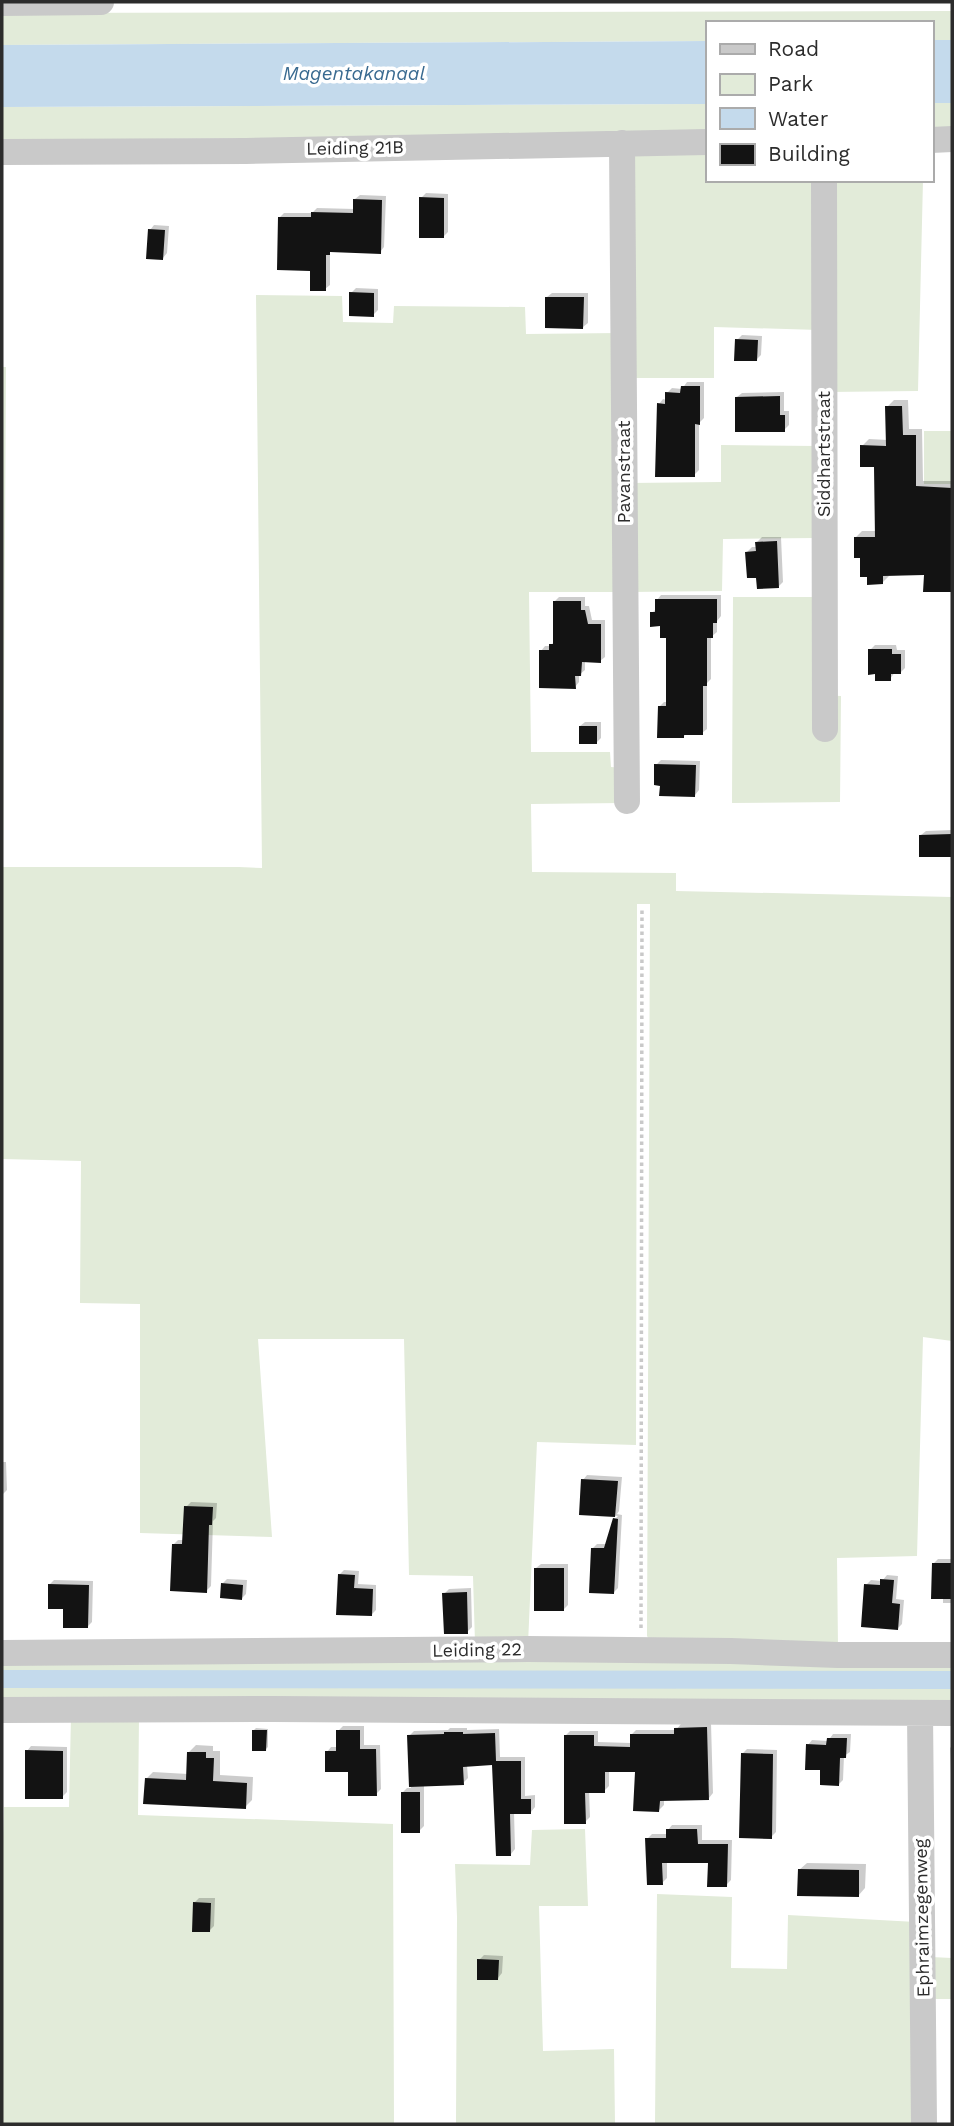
<svg xmlns="http://www.w3.org/2000/svg" width="954" height="2126" viewBox="0 0 954 2126" font-family="'Work Sans',sans-serif">
  <rect width="100%" height="100%" fill="#fff"/>
  <path fill="#e2ebd9" d="M952 11V40H931V23H707V41L2 45V13Z
    M931 103H952V133H931Z
    M707 104V135L2 140V107Z
    M707 149V180H820L819 330 714 327V378H628L629 154Z
    M829 180H923L918 391 829 392Z
    M256 295 342 296 343 322 393 323 394 306 525 307 526 334 619 333V592H529L531 752H610L611 767 622 768 623 803 531 804 532 872 676 873V891L952 897V1341L923 1337 917 1556 837 1558 838 1647 652 1644 647 1636 650 904H637L636 1445 537 1442 528 1644 475 1643 473 1576 409 1575 404 1339H258L272 1537 140 1533V1304L80 1303 81 1161 3 1159 2 1225V367H6L3 867H239L262 868Z
    M924 431H952V484H924Z
    M721 445 817 446 816 538 723 539 722 591 630 592V483L721 482Z
    M733 597H817V695L841 696 840 802 732 803Z
    M2 1658 952 1660V1702L2 1699Z
    M71 1716 139 1717 138 1815 393 1824 394 2124H2V1866L4 1807H69Z
    M585 1829 588 1906H539L543 2051 614 2049 615 2124H456L457 1917 455 1864 530 1865 532 1830Z
    M657 1894 732 1897 731 1968 787 1969 788 1915 916 1922V2124H655Z
    M931 1957 952 1958V1999H930Z"/>
  <path fill="#c4daec" d="M931 40H952V103H931Z
    M707 41V104L2 107V45Z"/>
  <path fill="#0003" d="M426 193 448 194V232L443 237 421 198Z
    M360 195 386 196 384 247 380 252H330V285L325 289 279 218 284 213H312L317 208 355 209V199Z
    M154 225 169 226 167 253 163 258 150 230Z
    M356 288 378 289V310L373 315 351 293Z
    M552 293H588V323L583 327 547 297Z
    M742 335 762 336 761 355 757 359 737 340Z
    M687 382H704V418L699 423V470L694 475 659 404 663 399 667 400V393L672 388 682 389Z
    M784 392V411H789V425L784 430 737 397 742 393Z
    M894 400H908L909 429H922L923 481H952V591L925 590 926 573 889 576 882 583 862 557 855 538 862 531H877L876 466 862 446 869 439 888 440 887 407Z
    M762 537H781L783 582 779 586 758 576 747 552 752 547H757V542Z
    M661 595H721V616L717 621V632L711 637V679L707 683V729L702 733H687L683 737 659 707 664 702H668V637L661 625 652 613 657 608V600Z
    M559 597H585V606H589L592 620H605V657L600 661H585V670L579 675V682L575 687 541 651 545 646H551L554 641 555 601Z
    M875 645H896L897 650H905V668L901 672H895L890 679 870 650Z
    M585 722H601V738L597 742 580 726Z
    M661 760 700 761 699 790 695 795 656 765Z
    M952 830V855H921V835L926 831Z
    M2 1462H6L7 1490 2 1495Z
    M587 1475 622 1477 619 1511 617 1514 622 1515 618 1588 613 1593 593 1548 597 1544H607L615 1519 618 1516 580 1513 583 1480Z
    M191 1502 217 1503 216 1518 213 1521 211 1586 206 1591 174 1544 178 1540H184L186 1507Z
    M938 1559H952V1603H943V1597L933 1564Z
    M541 1564H568V1605L563 1610 536 1568Z
    M344 1570 359 1571 358 1584 376 1585V1610L371 1615 339 1575Z
    M887 1575 898 1576 896 1599 904 1600 902 1624 897 1629 866 1585 871 1580 882 1581Z
    M227 1579 247 1580 246 1594 241 1599 223 1583Z
    M54 1580 93 1581 92 1622 87 1627 49 1585Z
    M471 1588 472 1627 467 1632 444 1594 449 1589Z
    M711 1723 713 1793 709 1798 664 1800V1805L659 1810 637 1771H609V1786L604 1791H589L590 1817 585 1822 565 1736 570 1731H598V1742L631 1743V1735L636 1730H676L681 1724Z
    M343 1726H364V1745H380L381 1789 376 1794 327 1752 331 1747H338V1731Z
    M256 1728 268 1729V1747L266 1749 254 1730Z
    M450 1728H467V1730L499 1729 500 1757H525V1796L535 1795V1807L531 1812H514L515 1849 511 1854 493 1764 467 1765 468 1778 463 1783 424 1785V1826L419 1831 402 1793 407 1788H411L409 1736 414 1731 448 1730Z
    M833 1734H851L850 1752 844 1756 843 1780 839 1784 822 1769 808 1745 812 1740 828 1741Z
    M196 1745 213 1746V1751H220V1775L253 1777 252 1800 245 1807 146 1779 153 1772 188 1774 189 1752Z
    M31 1746 67 1747V1792L62 1797 27 1751Z
    M952 1746V1774H951L950 1748Z
    M747 1749 777 1750 776 1832 771 1837 742 1754Z
    M672 1825H702V1840H732L731 1880 726 1885 710 1861H667V1878L662 1883 647 1839 652 1834H668V1830Z
    M807 1863 866 1864 865 1888 858 1896 799 1870Z
    M199 1898H215L214 1926 210 1930 194 1903Z
    M484 1955 503 1956 502 1973 498 1978 479 1960Z"/>
  <g fill="none" stroke-linecap="round" stroke-linejoin="round">
    <path stroke="#c4daec" stroke-width="18" d="M2 1679 952 1680"/>
  </g>
  <path fill="#131313" d="M419 197 444 198V238H419Z
    M353 199 382 200 381 254 330 252V255H326V291H310V271L277 270 278 217H311V212L353 213Z
    M148 229 165 230 163 260 146 259Z
    M349 292 374 293V317L349 316Z
    M545 297H584L583 329 545 328Z
    M735 339 758 340 757 361H734Z
    M681 386H700V425L695 424V477H655L657 403 665 404V392L680 393Z
    M780 396V415H785V432H735V397Z
    M885 406H902L903 435H916V486L952 488V592H923L924 575 883 576V584L867 585V577H860V558H854V537H875L874 467H860V445L886 446Z
    M777 541 779 588 757 589 756 578H747L745 552 756 551 755 542Z
    M655 599H717V623H713V638H707V686H703V735H684V738H657L658 706H666V638H660V626L650 627V612H655Z
    M553 601H581V610H585L588 624H601V663L582 662 581 676H575L576 689 539 688V650H549V644H553Z
    M868 649H892V654H901V674H891V681H875V674L868 675Z
    M579 726H597V744H579Z
    M654 764 696 765 695 797 659 796 660 786 654 785Z
    M952 834V857H919V835Z
    M581 1479 618 1481 615 1517 579 1515Z
    M184 1506 213 1507 212 1525H209L207 1593 170 1591 172 1544H182Z
    M613 1518 618 1519 614 1594 589 1593 591 1548H604Z
    M932 1563H952V1599H931Z
    M534 1568H564V1611H534Z
    M338 1574 355 1575 354 1588 373 1589 372 1616 336 1615Z
    M880 1579 894 1580 892 1603 900 1604 898 1630 861 1627 864 1584 880 1585Z
    M221 1583 243 1585 242 1600 220 1598Z
    M48 1584 89 1585 88 1628H63V1609H48Z
    M467 1592 468 1634H444L442 1593Z
    M707 1727 709 1800 660 1801 659 1812 633 1811 635 1772H605V1793H585L586 1824H564V1735H594V1746L630 1747V1734H674V1728Z
    M252 1730H267L266 1751H252Z
    M336 1730H360V1749H376L377 1796H348V1772H325V1751H336Z
    M444 1732H463V1734L495 1733 496 1761H521V1799H531V1814H510L511 1856H496L492 1765 463 1767 464 1785 409 1787 407 1735 444 1734Z
    M827 1738H847L846 1758H840L839 1786 820 1785V1770H805L806 1744 826 1745Z
    M25 1750 63 1751V1799H25Z
    M187 1752H206V1758H214L213 1781 247 1783 246 1809 143 1804 145 1778 186 1780Z
    M741 1753 773 1754 772 1839 739 1838Z
    M401 1792H420V1833H401Z
    M666 1829H697L698 1844H728L727 1887H707L708 1863H662L663 1885H647L645 1838H666Z
    M798 1869 859 1870V1897L797 1896Z
    M193 1902 211 1903 210 1932H192Z
    M477 1959 499 1960 498 1980H477Z"/>
  <g fill="none" stroke-linecap="round" stroke-linejoin="round">
    <path stroke="#c9c9c9" stroke-width="3.5" stroke-dasharray="3.5 3.5" stroke-linecap="butt" d="M641 1628 642 908"/>
    <path stroke="#c9c9c9" stroke-width="26" d="M2 3 101 2
      M931 140 952 139
      M622 143 627 801
      M2 152 246 151 707 142
      M824 180 825 729
      M2 1653 528 1649 731 1651 838 1655H952
      M2 1710 274 1709 952 1713
      M920 1713 924 2124"/>
  </g>
  <g text-anchor="middle" stroke-width="7" stroke-linejoin="round" paint-order="stroke">
    <g font-size="18" fill="#2c2c2c" stroke="#fff">
      <text transform="translate(355 148) rotate(-1)" y="6">Leiding 21B</text>
      <text transform="translate(824 454) rotate(-90)" y="6">Siddhartstraat</text>
      <text transform="translate(624 472) rotate(-90)" y="6">Pavanstraat</text>
      <text transform="translate(477 1650) rotate(-1)" y="6">Leiding 22</text>
      <text transform="translate(922 1918) rotate(-91)" y="6">Ephraimzegenweg</text>
    </g>
    <g font-size="19" font-style="italic" fill="#396a90" stroke="#fff">
      <text x="354" y="80">Magentakanaal</text>
    </g>
  </g>
  <rect width="954" height="2126" fill="none" stroke="#2c2c2c" stroke-width="7"/>
  <rect x="706" y="21" width="228" height="161" fill="#ffffff" stroke="#ababab" stroke-width="2"/>
  <rect x="720" y="44" width="35" height="10" fill="#c9c9c9" stroke="#ababab" stroke-width="2"/>
  <text x="768" y="56" font-size="21" fill="#2c2c2c">Road</text>
  <rect x="720" y="74" width="35" height="21" fill="#e2ebd9" stroke="#ababab" stroke-width="2"/>
  <text x="768" y="91" font-size="21" fill="#2c2c2c">Park</text>
  <rect x="720" y="108" width="35" height="21" fill="#c4daec" stroke="#ababab" stroke-width="2"/>
  <text x="768" y="126" font-size="21" fill="#2c2c2c">Water</text>
  <rect x="720" y="144" width="35" height="21" fill="#131313" stroke="#ababab" stroke-width="2"/>
  <text x="768" y="161" font-size="21" fill="#2c2c2c">Building</text>
</svg>
